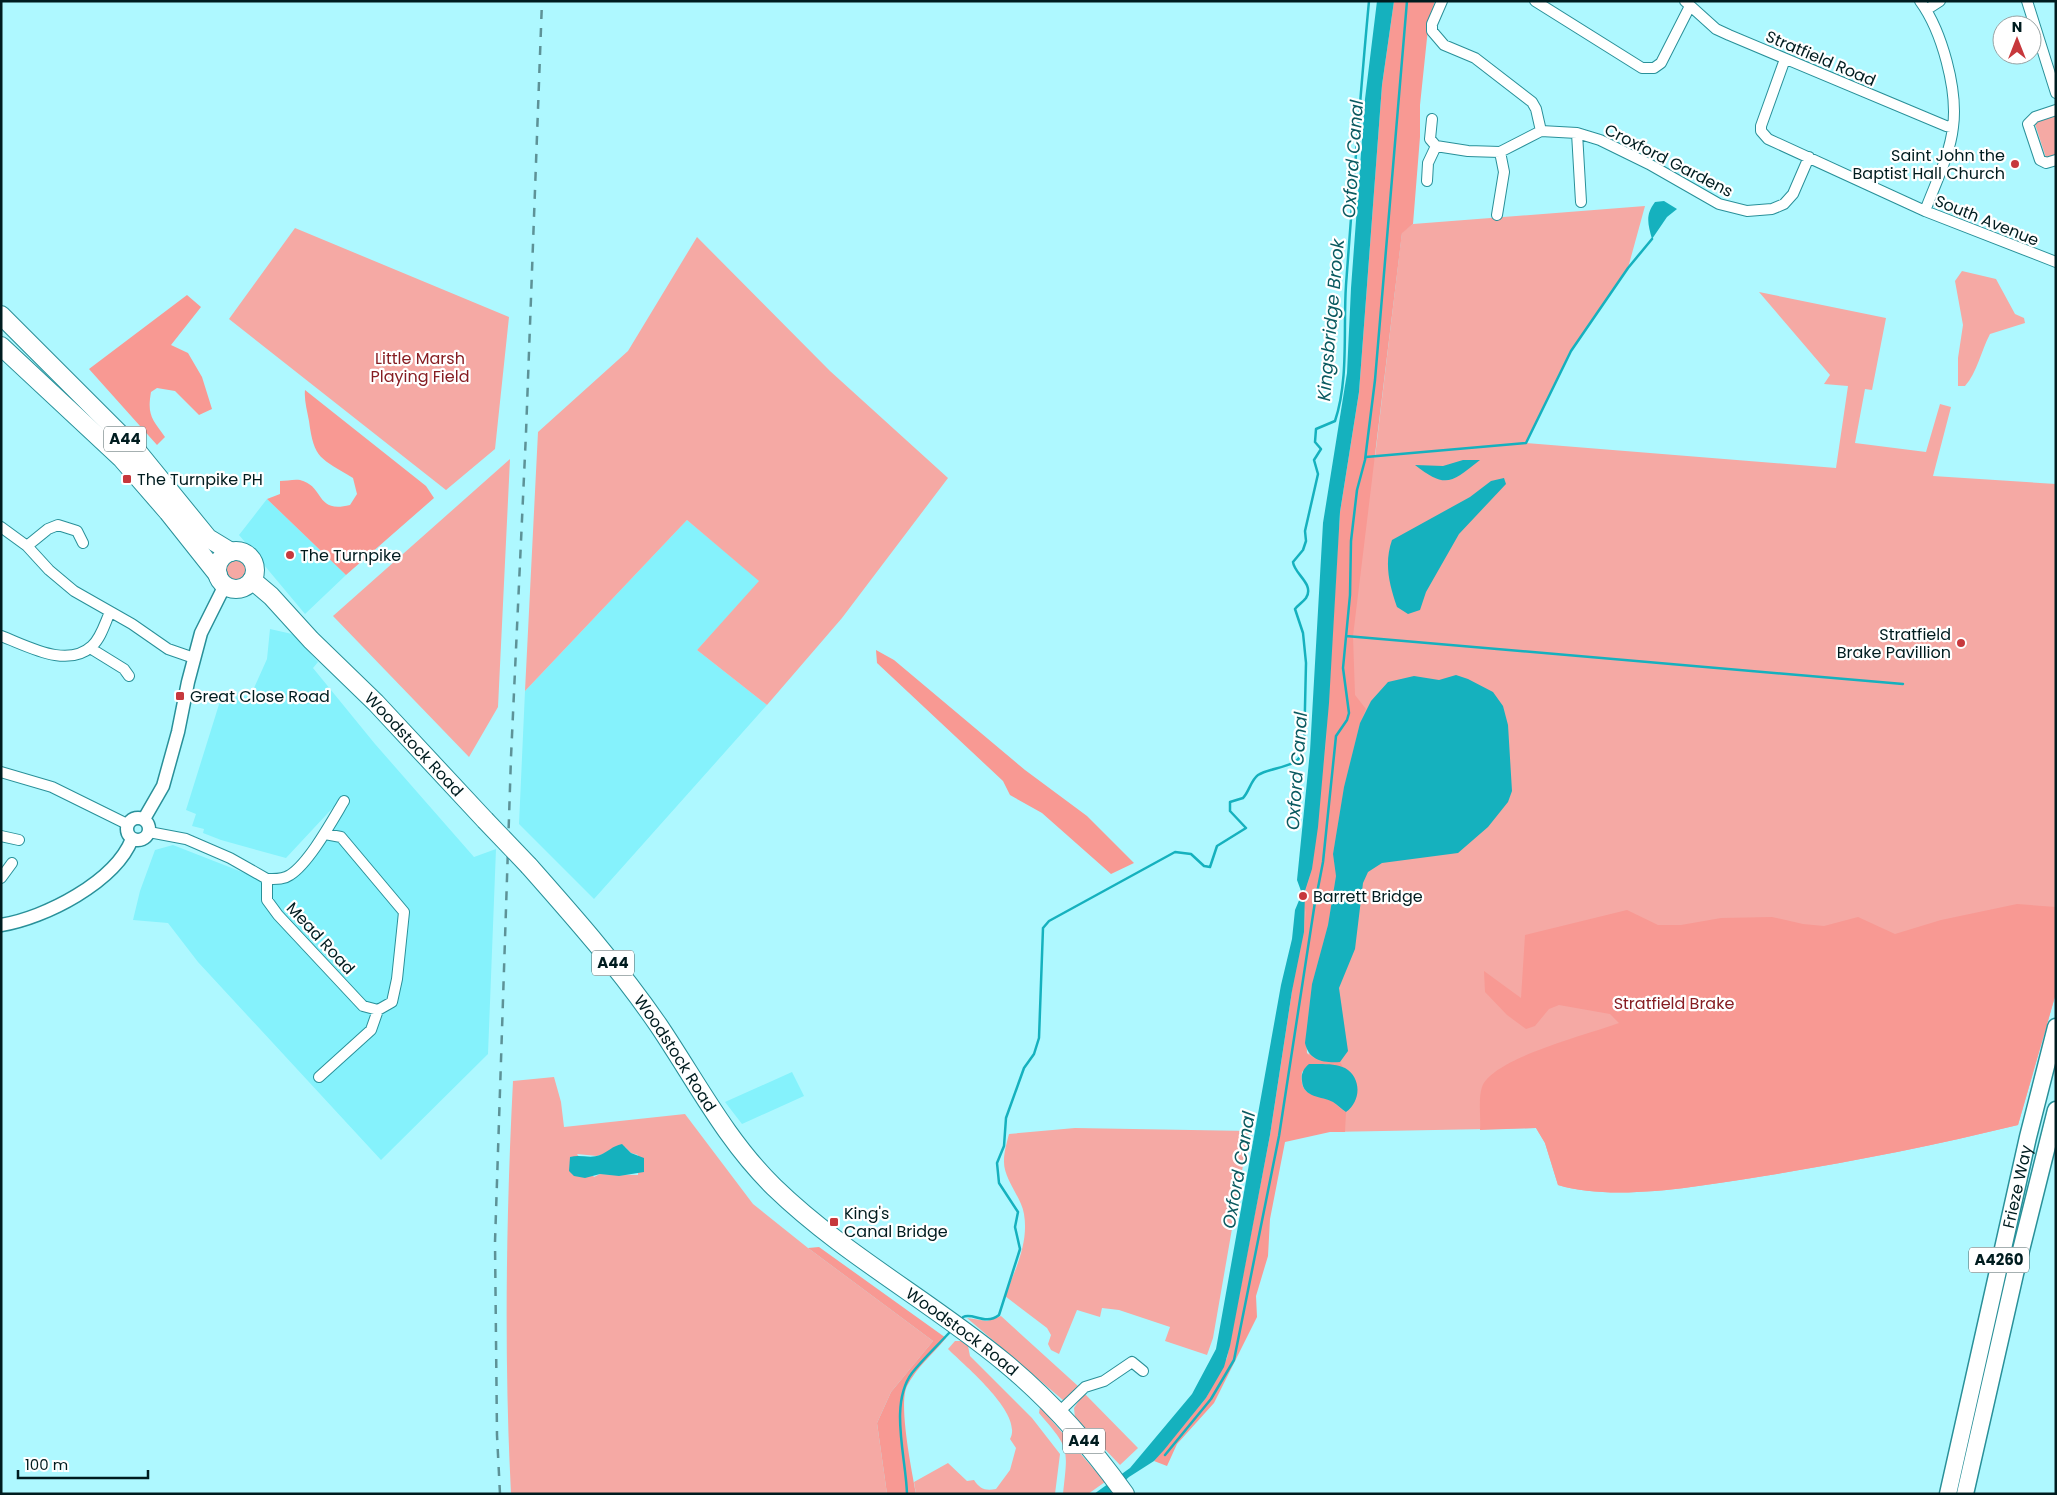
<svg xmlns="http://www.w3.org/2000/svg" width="2057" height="1495" viewBox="0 0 2057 1495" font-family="Poppins,sans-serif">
  <rect width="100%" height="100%" fill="#aef8ff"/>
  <path fill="#85f2fc" d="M267 499 346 575 305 614 239 535Z
    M687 520 760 581 697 650 767 705 594 899 519 824 525 691Z
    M270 629 292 634 318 662 313 668 375 744 474 857 496 849 488 1054 381 1160 198 962 168 923 133 920 140 891 155 850 173 845 275 885 293 878 349 805 341 799 286 858 221 840 203 833 204 829 192 826 196 814 186 810 221 698 235 702 237 695 250 697 267 659Z
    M792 1072 804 1096 742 1124 725 1102Z"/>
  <path fill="#f5a9a4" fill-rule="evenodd" d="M2056 115V158H2046L2035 124 2036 121Z
    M1645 206 1628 268 1571 351 1526 443 1836 468 1848 386 1824 384 1830 375 1759 292 1886 318 1872 390 1865 389 1855 443 1926 452 1940 404 1951 407 1933 476 2056 484V993L2018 1125C1932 1146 1845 1163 1758 1177 1699 1186 1615 1202 1558 1185L1545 1143 1536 1128 1330 1132 1292 991 1333 617 1338 531 1375 457 1402 232 1413 224Z
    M295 228 509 317 495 449 446 490 229 319Z
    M697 237 830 371 948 478 842 618 767 705 697 650 759 581 687 520 525 691 538 432 628 351Z
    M1962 271 1996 279 2015 314 2024 318 2025 323 1990 334C1981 351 1977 373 1965 386H1958V358L1963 325 1955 281Z
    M510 459 498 707 469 757 333 616Z
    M224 572a12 12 0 1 1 24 0a12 12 0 1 1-24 0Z
    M554 1077 561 1102 564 1127 685 1114 753 1204 808 1248 933 1341 891 1392 877 1423 887 1494H511C504 1356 506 1219 513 1081ZM625 1147 631 1153 638 1155V1175L600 1174 594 1177 577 1154 597 1156Z
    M1075 1128 1249 1131 1213 1338 1207 1355 1165 1341 1170 1327 1119 1310 1102 1308 1100 1317 1077 1310 1059 1354 1051 1350 1048 1344 1051 1335 1047 1328 1005 1296C1015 1270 1029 1243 1024 1214 1021 1196 1003 1179 1004 1160 1004 1152 1007 1142 1009 1134Z
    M1001 1316 1078 1386 1064 1401 967 1318 987 1321Z
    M955 1341H961L968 1346 970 1356 1032 1418 1060 1454 1055 1494H916L914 1482 948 1463 967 1481 974 1480C980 1489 985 1491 996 1489L1010 1470 1016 1448 1010 1439C1024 1414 965 1366 948 1349Z
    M1084 1393 1138 1448 1120 1465 1075 1418 1074 1408Z
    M1040 1407 1105 1482 1088 1494H1063C1068 1447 1070 1449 1039 1413Z"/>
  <path fill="#f89993" d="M1394 1H1435L1429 19 1420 105V137L1413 224 1402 233 1353 636 1355 695 1366 709 1360 723 1344 787 1333 854 1336 876 1328 925 1312 984 1306 1034 1307 1053C1317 1062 1327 1063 1340 1062L1343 1067 1313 1064 1302 1072C1299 1099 1316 1092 1333 1102 1337 1105 1340 1109 1346 1112L1345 1132H1330L1285 1142 1270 1219 1268 1256 1256 1296 1257 1317 1214 1403 1177 1444 1167 1466 1154 1461 1206 1398 1227 1358 1270 1135 1292 991 1304 932 1306 912 1303 900 1312 869 1326 743 1340 512 1359 392 1382 85Z
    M187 295 201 307 171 345 188 353 202 377 212 409 199 415 175 391 157 388 151 392C147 415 152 419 165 437L157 445 89 369Z
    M305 390 426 486 434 498 346 575 267 499 280 494V481C286 481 294 479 300 480 325 486 315 514 350 505L357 494 353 478C321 458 314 460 309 421 307 410 304 400 305 390Z
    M876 650 894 660 1025 770 1087 816 1134 863 1111 874 1042 813 1010 795 1003 781 877 663Z
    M2017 904 2056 907V993L2018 1125C1932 1146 1845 1163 1758 1177 1699 1186 1615 1202 1558 1185L1545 1143 1536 1128 1480 1130C1481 1117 1478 1099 1482 1087 1492 1058 1590 1034 1619 1023L1610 1014 1559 1005 1549 1009 1535 1026 1526 1029 1507 1015 1485 992 1484 971 1521 998 1525 935 1627 910 1658 925H1681L1721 918 1772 917 1803 924 1824 926 1858 917 1895 934 1941 920Z
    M819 1247 946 1338C933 1354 916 1368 907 1386 898 1404 912 1472 916 1494H887L877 1423 891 1392 933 1341 808 1248Z"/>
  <path fill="#15b1be" d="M1377 1H1394L1382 85 1359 392 1340 512 1329 703 1318 827 1312 869 1305 891 1304 932 1292 991 1270 1135 1230 1346 1224 1367 1206 1398 1164 1450 1154 1461 1129 1477 1110 1494H1094L1130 1468 1192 1394 1216 1349 1281 985 1292 939 1295 910 1300 898 1301 891 1297 880 1310 751 1323 523 1347 373 1351 288 1365 99Z
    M1664 201 1677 209 1667 217 1652 239C1648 224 1645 215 1655 202Z
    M1463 460H1480C1451 483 1446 489 1415 465L1443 466Z
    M1504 478 1506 484 1459 534 1426 592 1420 610 1408 614 1397 607C1389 584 1384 563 1392 540L1470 497 1491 481Z
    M1456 675 1468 679 1493 692 1503 706 1508 725 1512 791 1508 802 1488 827 1458 853 1382 863 1368 872 1363 883 1355 949 1339 988 1348 1051 1340 1062C1324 1063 1309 1061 1305 1043L1312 984 1328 925 1336 876 1333 854 1344 787 1360 723 1371 701 1388 682 1414 676 1439 680Z
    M1309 1064C1319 1064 1336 1063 1345 1068 1362 1078 1361 1101 1346 1112 1341 1109 1338 1105 1333 1102 1322 1096 1303 1098 1302 1081 1301 1074 1303 1069 1309 1064Z
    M622 1144 631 1153 644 1158V1172L619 1176 600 1174 585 1178 574 1176 569 1171 570 1157C580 1154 590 1159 600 1155 608 1152 612 1146 622 1144Z"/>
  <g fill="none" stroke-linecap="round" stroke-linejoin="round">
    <path stroke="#15b1be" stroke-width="2.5" d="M1366 457 1526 443 1571 351 1628 268 1652 239
      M1346 636 1903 684
      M1317 893 1323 862 1336 736 1347 720 1349 713 1343 668 1350 595 1351 541 1357 490 1365 460 1375 380 1407 1
      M963 1317C973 1312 985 1326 999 1315L1020 1249 1015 1227 1018 1212 999 1183 997 1163 1004 1146 1006 1118 1024 1068 1034 1054 1039 1038 1043 928 1049 921 1175 852 1191 854 1204 866 1210 867 1217 846 1246 828 1230 811V802L1243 798C1249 792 1251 780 1258 775 1273 766 1298 769 1304 750L1306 663 1303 633 1295 609C1298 605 1303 602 1306 598 1315 584 1294 574 1293 562L1303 550 1306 541 1305 531 1318 474 1314 460 1321 449 1315 442 1316 429 1335 421C1349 379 1343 329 1346 285 1353 191 1360 96 1369 1
      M1165 1455 1211 1399 1234 1360 1279 1136 1315 902
      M907 1494C906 1457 889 1404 912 1373 923 1359 937 1346 949 1333"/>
    <defs>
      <path id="minor" d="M1442 1 1432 24V31L1444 45 1475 58 1532 102 1536 109 1541 131
        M1535 1 1642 68H1654L1661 63 1690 6
        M1685 1 1716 29 1729 35 1946 126 1953 127
        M1920 1C1942 31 1958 90 1953 127 1950 155 1935 184 1925 211
        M2027 1 2056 93
        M1926 10 1940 1
        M1785 59 1761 126V131L1768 139 1925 211 2056 262
        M2056 110 2035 117 2028 124 2040 160 2046 163 2056 160
        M1432 119 1430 139 1436 146 1468 151 1500 152 1541 131 1577 133 1600 140 1649 164 1719 204 1747 211 1772 209 1784 204 1793 194 1809 157
        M1577 133 1581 202
        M1427 181 1428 163 1436 146
        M1497 215 1504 172 1500 152
        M1 527 27 546 49 570 74 591 132 624 168 649 194 658
        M27 546 48 529 58 525 77 531 83 543
        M1 636C28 646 67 669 92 646 101 638 105 623 110 612
        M90 648 124 669 129 676
        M1 772 52 787 127 824
        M149 832 186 839 230 858 267 879
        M1 836 19 840
        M1 878 12 863
        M267 879V900L278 915 363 1006 378 1010
        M267 879C275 879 283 880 290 875 309 863 332 821 344 801
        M319 1077 371 1030 378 1010 392 1002 397 979 404 912 341 837 325 834
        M1058 1413 1085 1387 1104 1381 1132 1362 1143 1371"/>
      <path id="tertiary" d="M127 829a11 11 0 1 1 22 0a11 11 0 1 1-22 0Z
        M144 819 163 786 178 732 188 682 201 633 225 585
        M1 925C45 918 115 882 132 839"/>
      <g id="primary">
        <path id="s1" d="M1948 1494 2028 1137 2056 1027"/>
        <path d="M1965 1494 2015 1274 2056 1110"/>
      </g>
      <g id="trunk">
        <path d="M1 315 138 452 208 538 231 552"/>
        <path d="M1 346 122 459 168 512 218 575"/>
        <circle cx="236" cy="570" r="19"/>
        <path id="s2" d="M252 580 271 596 311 640 376 703 485 820"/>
        <path id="s3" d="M529 866C575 918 620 969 659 1026 696 1081 726 1140 774 1187 843 1254 929 1300 1004 1362 1050 1400 1090 1445 1125 1494"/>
      </g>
    </defs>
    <use href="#minor" stroke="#299099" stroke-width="12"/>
    <use href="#tertiary" stroke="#299099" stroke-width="15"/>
    <use href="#primary" stroke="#299099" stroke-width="19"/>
    <use href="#trunk" stroke="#299099" stroke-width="20"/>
    <use href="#minor" stroke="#fff" stroke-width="10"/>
    <use href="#tertiary" stroke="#fff" stroke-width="12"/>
    <use href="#primary" stroke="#fff" stroke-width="16"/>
    <use href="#trunk" stroke="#fff" stroke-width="18"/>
    <path stroke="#5d9297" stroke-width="2.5" stroke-dasharray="9 9" stroke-linecap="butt" d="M500 1494 497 1435 495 1242 511 757 526 433 542 1"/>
    <defs>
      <path id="trunk-bridge" d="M485 820 529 866"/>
    </defs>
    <use href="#trunk-bridge" stroke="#299099" stroke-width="20" stroke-linecap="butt"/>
    <use href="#trunk-bridge" stroke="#fff" stroke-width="18"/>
  </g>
  <g fill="#c7383c" stroke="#fff" stroke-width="2">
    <circle cx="2015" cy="164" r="5"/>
    <rect x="122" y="474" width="10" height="10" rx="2.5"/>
    <circle cx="290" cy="555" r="5"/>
    <circle cx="1961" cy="643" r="5"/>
    <rect x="175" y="691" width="10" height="10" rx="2.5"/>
    <circle cx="1303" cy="896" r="5"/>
    <rect x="829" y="1217" width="10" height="10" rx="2.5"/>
  </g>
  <g text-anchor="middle" stroke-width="4.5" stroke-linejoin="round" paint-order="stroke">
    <g fill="#fff" stroke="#4c6062" stroke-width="1">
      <rect x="104" y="426.5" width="42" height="25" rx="4"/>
      <rect x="592" y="950.5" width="42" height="25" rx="4"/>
      <rect x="1969" y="1247.5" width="60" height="25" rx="4"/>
      <rect x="1063" y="1428.5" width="42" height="25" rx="4"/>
    </g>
    <g font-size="15" font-weight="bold" fill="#001c1f">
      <text x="125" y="444">A44</text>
      <text x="613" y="968">A44</text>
      <text x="1999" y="1265">A4260</text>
      <text x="1084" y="1446">A44</text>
    </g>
    <g font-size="16" fill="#001c1f" stroke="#fff">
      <text transform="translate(1821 58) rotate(23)" y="6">Stratfield Road</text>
      <text transform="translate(1669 160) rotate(27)" y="6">Croxford Gardens</text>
      <text transform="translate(1987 220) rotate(22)" y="6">South Avenue</text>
      <text dy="6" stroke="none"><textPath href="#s2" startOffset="231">Woodstock Road</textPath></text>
      <text transform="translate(321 938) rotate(47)" y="6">Mead Road</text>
      <text dy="6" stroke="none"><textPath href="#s3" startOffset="238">Woodstock Road</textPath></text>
      <text dy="6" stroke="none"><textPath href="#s1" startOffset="315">Frieze Way</textPath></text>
      <text dy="6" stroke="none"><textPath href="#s3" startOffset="642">Woodstock Road</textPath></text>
    </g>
    <g font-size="16" fill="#001c1f" stroke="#fff" text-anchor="start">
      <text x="2005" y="161" text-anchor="end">Saint John the<tspan x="2005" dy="18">Baptist Hall Church</tspan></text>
      <text x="137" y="485">The Turnpike PH</text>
      <text x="300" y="561">The Turnpike</text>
      <text x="1951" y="640" text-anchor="end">Stratfield<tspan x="1951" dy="18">Brake Pavillion</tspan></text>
      <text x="190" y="702">Great Close Road</text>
      <text x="1313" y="902">Barrett Bridge</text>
      <text x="844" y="1219">King's<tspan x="844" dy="18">Canal Bridge</tspan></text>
    </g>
    <g font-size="16" fill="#861d22" stroke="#fff">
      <text x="420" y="364">Little Marsh<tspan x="420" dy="18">Playing Field</tspan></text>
      <text x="1674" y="1009">Stratfield Brake</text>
    </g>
    <g font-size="18" font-style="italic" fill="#0a5a60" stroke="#fff">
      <text transform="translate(1353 159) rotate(-86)" y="6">Oxford Canal</text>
      <text transform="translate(1331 320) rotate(-85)" y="6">Kingsbridge Brook</text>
      <text transform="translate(1297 771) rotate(-86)" y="6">Oxford Canal</text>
      <text transform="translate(1239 1170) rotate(-80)" y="6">Oxford Canal</text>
    </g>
  </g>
  <rect width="2057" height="1495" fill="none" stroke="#001c1f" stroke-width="5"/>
  <g transform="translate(2017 40)"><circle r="24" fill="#ffffff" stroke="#99a4a5"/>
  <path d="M0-4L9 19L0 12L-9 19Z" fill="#c7383c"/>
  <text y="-8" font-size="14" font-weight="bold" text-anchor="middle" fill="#001c1f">N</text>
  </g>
  <path d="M18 1470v8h130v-8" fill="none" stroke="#001c1f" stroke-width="2.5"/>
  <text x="25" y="1470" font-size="15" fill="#001c1f" stroke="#ffffff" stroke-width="4" paint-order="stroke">100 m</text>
</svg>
